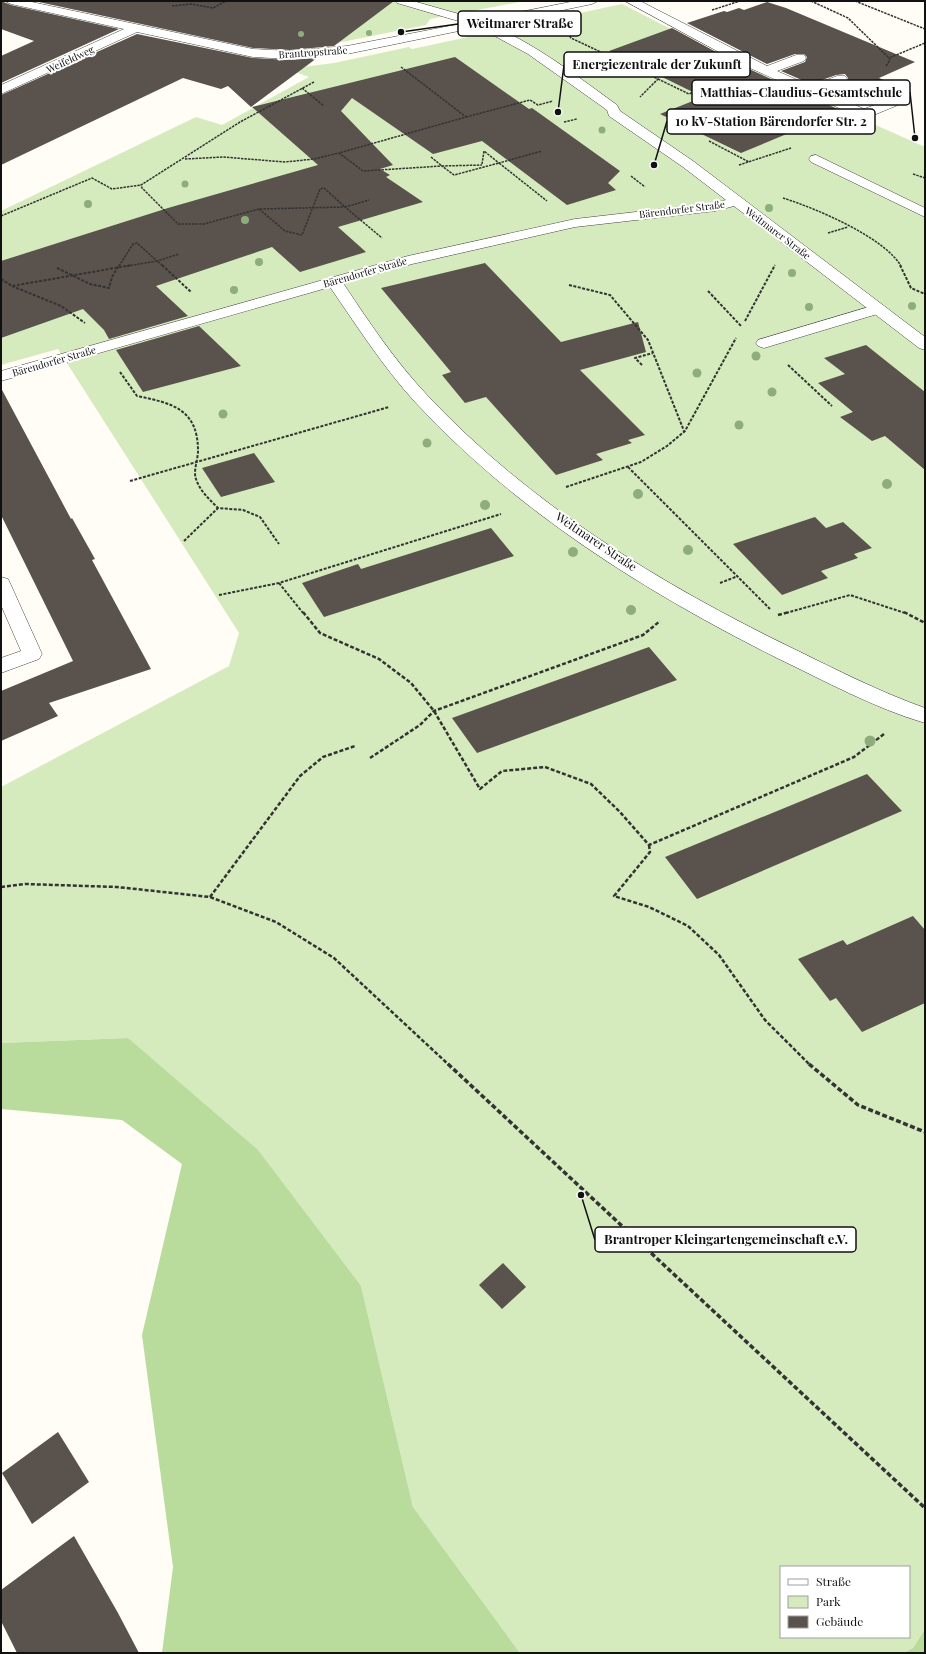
<svg xmlns="http://www.w3.org/2000/svg" width="926" height="1654" viewBox="0 0 926 1654" font-family="'Playfair Display',serif">
  <rect width="100%" height="100%" fill="#fffdf5"/>
  <path fill="#d5ebbd" fill-rule="evenodd" d="M55 1H525L430 19 426 25 337 43Z
    M622 4 741 65 925 147V1629L913 1648 903 1653H520L413 1507 361 1286 128 1038 1 1043V787L229 666 239 633 58 349 1 365V211L196 117 222 125 309 77 287 69 334 63 409 47 412 49ZM781 1567H909V1637H781Z"/>
  <path fill="#b9dc9c" d="M128 1038 258 1150 361 1286 413 1507 520 1653H162L173 1567 142 1335 182 1164 122 1120 1 1109V1043Z
    M925 1629V1653H903L913 1648Z"/>
  <path fill="#5a524d" d="M1 1 11 5 119 29 1 83V56L34 41 1 29Z
    M34 1H394L334 46 290 50 253 48Z
    M767 2 786 8 915 62 879 78 900 87 858 105 825 90 846 83 848 78 845 74 836 75 811 84 781 71 805 62 807 57 804 54H795L767 64 687 23 724 11 727 12 739 8 744 10Z
    M672 28 740 65 842 111 741 153 660 114 703 97 609 51Z
    M137 34 253 58 290 60 317 58 251 107 228 86 221 89 183 78 1 165V95Z
    M455 57 529 109 532 108 620 171 608 183 616 190 567 205 482 141 433 154 352 98 341 111 393 165 380 169 390 175 386 177 423 202 338 227 366 252 300 272 272 247 156 286 188 316 109 339 104 330 83 309 1 338V261L168 208 318 165 252 107Z
    M485 263 561 342 638 322 646 352 580 370 645 435 628 440 632 443 596 454 603 460 556 475 486 397 465 403 442 375 451 372 381 288Z
    M199 326 241 366 143 392 116 350Z
    M866 345 925 392V470L885 436 872 441 840 417 853 412 818 383 845 374 824 358Z
    M1 388 71 519 72 518 95 559 92 560 151 669 49 703 58 716 1 741V691L73 661 1 515Z
    M254 453 275 482 221 497 202 468Z
    M815 517 826 528 843 522 872 548 854 554 858 558 821 571 828 578 782 595 733 544Z
    M491 528 514 556 324 617 302 583 358 564 361 569Z
    M649 647 677 680 477 753 452 718Z
    M867 774 902 811 697 899 665 857Z
    M913 916 925 930V1003L862 1032 836 998 830 1001 798 959 843 940 847 945Z
    M503 1263 526 1287 502 1309 479 1285Z
    M58 1432 89 1482 32 1524 2 1473Z
    M74 1536 118 1613 139 1653H17L1 1621V1590Z"/>
  <g fill="none" stroke-linecap="round" stroke-linejoin="round">
    <defs>
      <path id="lane" d="M625 1H640L767 66 796 55H804L806 58 804 61 777 71 811 86 837 76H845L847 79 845 82 821 90 864 109 894 98 900 102 898 105 869 117H859L741 64Z
        M816 155 925 208V217L811 162 809 159 811 156Z
        M879 304 884 306 887 309 884 312 764 348 758 346 756 343 758 340Z"/>
      <path id="street" d="M5 1H27L253 49 290 51 347 46 465 23 397 3 395 1H413L480 20 575 1H598L592 4 491 25C537 45 577 76 617 105L620 111 693 161 925 337V350L919 348 734 206 715 211 575 227 412 264 343 283C369 322 395 361 427 395 529 504 660 584 794 649 837 670 880 692 925 708V723C874 708 825 681 777 658 645 592 516 511 415 402 383 367 357 326 330 287L1 381V371L408 256 575 219 714 203 726 200 683 167 609 116 607 110 528 54 478 27 347 54 290 59 253 57 137 32 1 94V85L124 29 11 4Z
        M1 577 8 579 10 583 42 654 39 659 1 673V658L21 651 1 605Z"/>
    </defs>
    <use href="#lane" stroke="#444" stroke-width="1"/>
    <use href="#street" stroke="#444" stroke-width="1"/>
    <path stroke="#333" stroke-width="1.5" stroke-dasharray="2.5 1" stroke-linecap="butt" d="M811 1 848 18 889 58
      M855 1 925 29
      M172 6 191 4 213 8 226 1
      M712 10 740 1
      M568 33 571 38 658 79 640 97
      M886 66 890 60 889 58 925 43
      M401 67 466 117 339 153 363 171 442 166 454 175 499 163 547 201
      M658 79 689 94 696 91 706 96 717 92
      M314 82 240 122 141 185 142 188 178 224H204L259 209 345 207 382 238
      M731 87 748 95 734 100 717 92Z
      M302 88 324 106
      M466 117 530 100 538 105 553 101
      M564 122 577 119
      M709 141 749 162
      M431 157 442 166 482 165
      M185 159 223 157 285 162 314 159 339 153
      M482 164 484 151 499 163 542 151
      M739 165 791 148
      M913 174 925 178
      M631 176 645 187
      M783 198C815 208 884 237 901 266
      M259 209 285 231 302 235 320 189 324 188 345 207 369 200
      M1 216 92 178 112 189 141 185
      M828 233 848 227
      M119 266 133 244 137 243 157 261 179 254
      M127 266 157 261 163 266"/>
    <path stroke="#333" stroke-width="2" stroke-dasharray="3 1.5" stroke-linecap="butt" d="M162 265 191 292
      M900 265 911 288 925 294
      M57 268 90 284 109 288 112 277 119 265
      M1 279 12 286 132 265
      M569 285 610 295 648 340 684 431
      M12 286 61 306 85 323
      M708 291 741 326
      M745 321 775 265
      M642 365 635 358 653 353
      M788 365 832 406
      M120 372 137 396C172 403 198 409 198 451 198 459 193 472 196 479 200 491 209 499 218 508L243 510 260 517 279 544
      M628 467 770 609
      M130 481 389 407
      M566 487 641 462 667 446 685 431 736 338
      M184 541 218 508
      M279 583 303 613
      M720 583 738 576
      M219 595 279 583 501 514
      M786 613 850 595 905 613"/>
    <path stroke="#333" stroke-width="2.5" stroke-dasharray="4 2" stroke-linecap="butt" d="M303 612 320 633 379 659 411 683 434 711 480 789 502 771 545 767 591 784 620 812 649 845 854 757 884 734
      M904 612 925 623
      M778 615 789 612
      M370 758 420 725 434 711 643 635 660 621
      M649 845 650 852 614 896 649 907 688 926 719 955 765 1020 810 1065
      M1 887 25 884 117 887 210 897 276 922 334 958 449 1065
      M210 897 300 776 323 757 355 746"/>
    <path stroke="#333" stroke-width="3.5" stroke-dasharray="5 2.5" stroke-linecap="butt" d="M448 1064 925 1508
      M809 1064 858 1105 925 1132"/>
    <use href="#lane" fill="#fff" fill-rule="evenodd"/>
    <use href="#street" fill="#fff" fill-rule="evenodd"/>
  </g>
  <g fill="#8dad7f">
    <circle cx="491" cy="14" r="3"/>
    <circle cx="369" cy="33" r="3"/>
    <circle cx="301" cy="34" r="3"/>
    <circle cx="602" cy="130" r="3.5"/>
    <circle cx="185" cy="184" r="3.5"/>
    <circle cx="88" cy="204" r="4"/>
    <circle cx="769" cy="208" r="4"/>
    <circle cx="245" cy="220" r="4"/>
    <circle cx="259" cy="262" r="4"/>
    <circle cx="792" cy="273" r="4"/>
    <circle cx="234" cy="290" r="4"/>
    <circle cx="912" cy="306" r="4"/>
    <circle cx="809" cy="307" r="4"/>
    <circle cx="756" cy="356" r="4.5"/>
    <circle cx="697" cy="373" r="4.5"/>
    <circle cx="772" cy="392" r="4.5"/>
    <circle cx="223" cy="414" r="4.5"/>
    <circle cx="739" cy="425" r="4.5"/>
    <circle cx="427" cy="443" r="4.5"/>
    <circle cx="887" cy="484" r="5"/>
    <circle cx="638" cy="494" r="5"/>
    <circle cx="485" cy="505" r="5"/>
    <circle cx="688" cy="550" r="5"/>
    <circle cx="573" cy="552" r="5"/>
    <circle cx="631" cy="610" r="5"/>
    <circle cx="870" cy="741" r="5.5"/>
  </g>
  <g text-anchor="middle" stroke-width="4" stroke-linejoin="round" paint-order="stroke">
    <g font-size="10" fill="#111" stroke="#fff">
      <text transform="translate(313 52) rotate(-4)" y="4">Brantropstraße</text>
      <text transform="translate(70 59) rotate(-25)" y="4">Weifeldweg</text>
      <text transform="translate(682 209) rotate(-7)" y="4">Bärendorfer Straße</text>
      <text transform="translate(778 233) rotate(37)" y="4">Weitmarer Straße</text>
      <text transform="translate(365 272) rotate(-16)" y="4">Bärendorfer Straße</text>
      <text transform="translate(54 361) rotate(-16)" y="4">Bärendorfer Straße</text>
    </g>
    <g font-size="12" fill="#111" stroke="#fff">
      <text transform="translate(596 542) rotate(34)" y="4">Weitmarer Straße</text>
    </g>
  </g>
  <path fill="none" stroke="#111" stroke-width="1.5" d="M401 32L458 24M558 112L564 65M915 138L910 92M654 165L667 121M581 1195L595 1240"/>
  <g fill="#111" stroke="#fff" stroke-width="1.5">
    <circle cx="401" cy="32" r="4"/>
    <circle cx="558" cy="112" r="4"/>
    <circle cx="915" cy="138" r="4"/>
    <circle cx="654" cy="165" r="4"/>
    <circle cx="581" cy="1195" r="4"/>
  </g>
  <g fill="#fff" stroke="#111" stroke-width="1.5">
    <rect x="458" y="11" width="123" height="25" rx="4"/>
    <rect x="564" y="52" width="186" height="25" rx="4"/>
    <rect x="692" y="80" width="218" height="25" rx="4"/>
    <rect x="667" y="109" width="208" height="25" rx="4"/>
    <rect x="595" y="1227" width="261" height="25" rx="4"/>
  </g>
  <g font-size="13" text-anchor="middle" font-weight="bold" fill="#111">
    <text x="520" y="28">Weitmarer Straße</text>
    <text x="657" y="69">Energiezentrale der Zukunft</text>
    <text x="801" y="97">Matthias-Claudius-Gesamtschule</text>
    <text x="771" y="126">10 kV-Station Bärendorfer Str. 2</text>
    <text x="726" y="1244">Brantroper Kleingartengemeinschaft e.V.</text>
  </g>
  <rect width="926" height="1654" fill="none" stroke="#111111" stroke-width="4"/>
  <rect x="780" y="1566" width="130" height="72" fill="#ffffff" stroke="#a0a0a0"/>
  <rect x="788" y="1579" width="20" height="6" fill="#ffffff" stroke="#a0a0a0"/>
  <text x="816" y="1586" font-size="12" fill="#111111">Straße</text>
  <rect x="788" y="1596" width="20" height="12" fill="#d5ebbd" stroke="#a0a0a0"/>
  <text x="816" y="1606" font-size="12" fill="#111111">Park</text>
  <rect x="788" y="1616" width="20" height="12" fill="#5a524d" stroke="#a0a0a0"/>
  <text x="816" y="1626" font-size="12" fill="#111111">Gebäude</text>
</svg>
